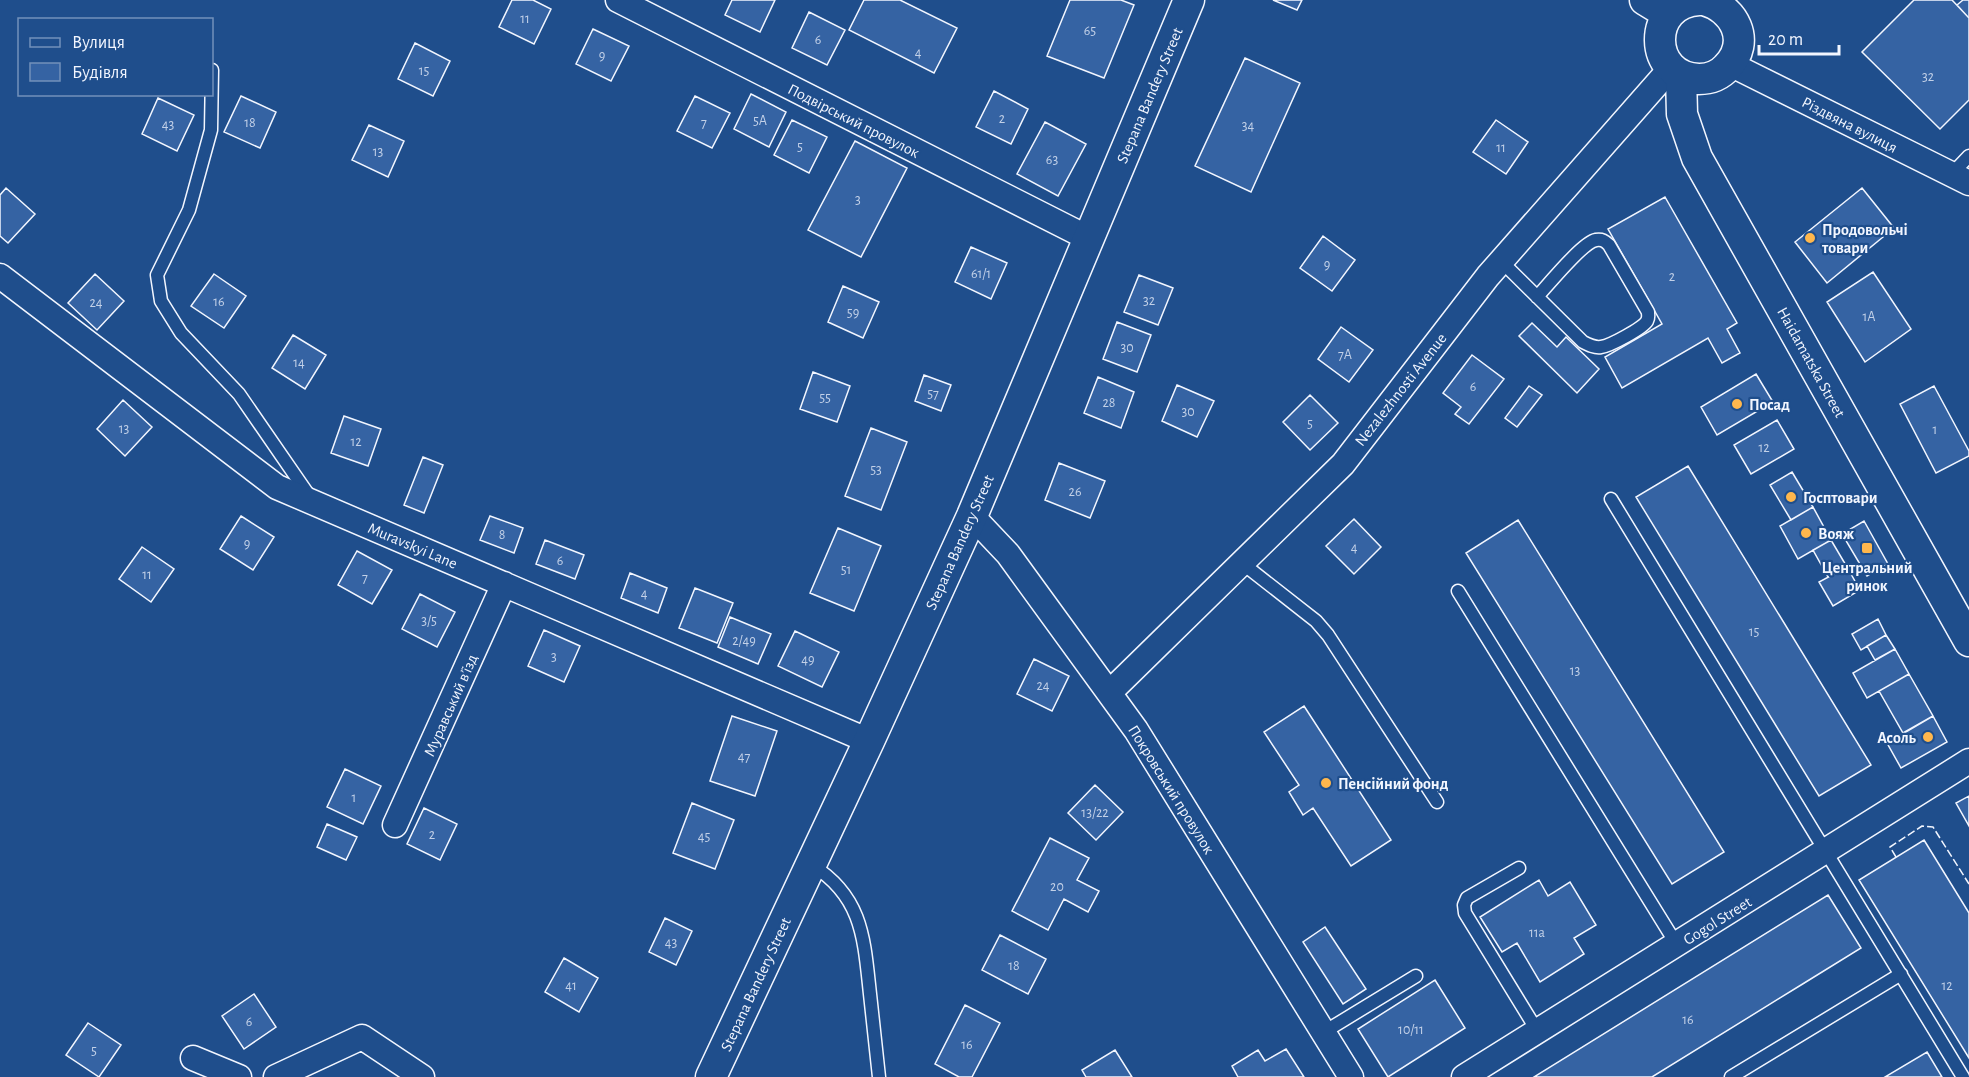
<svg xmlns="http://www.w3.org/2000/svg" width="1969" height="1077" viewBox="0 0 1969 1077" font-family="'Alegreya Sans',sans-serif">
  <rect width="100%" height="100%" fill="#1f4e8c"/>
  <path fill="#3563a3" stroke="#f2f6ff" stroke-width="1.5" d="M512 0H533L551 9 534 44 499 27Z
    M732 0H775L760 32 725 15Z
    M864 0H900L957 28 934 73 849 30Z
    M1070 0H1121L1134 5 1104 78 1047 56Z
    M1273 0H1302L1297 10Z
    M1914 0H1952L1969 18V100L1940 129 1862 52Z
    M1963 0H1969V18L1957 5Z
    M809 12 845 30 827 65 792 48Z
    M593 29 629 46 611 81 576 64Z
    M415 43 450 61 433 96 398 79Z
    M1245 58 1300 83 1251 192 1195 166Z
    M994 91 1028 109 1011 144 976 127Z
    M751 94 786 112 769 147 734 129Z
    M241 96 276 112 260 148 224 132Z
    M695 96 730 113 712 148 677 131Z
    M158 98 194 115 177 151 142 134Z
    M792 120 827 137 809 173 774 155Z
    M1496 120 1528 142 1506 174 1473 152Z
    M1045 122 1086 144 1058 196 1017 174Z
    M369 125 404 141 388 177 352 160Z
    M855 141 907 168 861 257 808 230Z
    M6 188 35 214 8 243 0 236V195Z
    M1862 188 1894 228 1827 283 1795 242Z
    M1665 197 1737 323 1727 329 1740 353 1722 363 1708 338 1622 388 1605 357 1662 324 1608 229Z
    M1323 236 1355 260 1332 291 1300 268Z
    M971 247 1007 263 991 299 955 282Z
    M1873 272 1911 329 1865 362 1827 302Z
    M95 274 124 301 97 330 68 303Z
    M214 274 246 296 224 328 191 306Z
    M1139 275 1173 288 1158 325 1124 312Z
    M843 286 879 302 863 338 828 322Z
    M1117 322 1151 335 1137 372 1103 359Z
    M1532 323 1557 347 1566 337 1599 369 1577 393 1519 336Z
    M1341 327 1373 350 1349 382 1318 359Z
    M293 335 326 355 305 389 272 368Z
    M1472 355 1504 379 1469 424 1455 414 1461 407 1443 393Z
    M813 372 850 386 837 422 800 409Z
    M1756 374 1773 402 1717 435 1701 407Z
    M924 375 951 385 941 411 915 401Z
    M1098 377 1134 392 1121 428 1084 413Z
    M1177 385 1214 401 1197 437 1162 421Z
    M1529 386 1542 395 1517 427 1505 418Z
    M1934 386 1969 451V456L1936 473 1900 404Z
    M1310 395 1338 423 1310 450 1283 422Z
    M123 400 152 427 125 456 97 429Z
    M344 416 381 429 368 466 331 453Z
    M1777 420 1794 449 1751 474 1734 445Z
    M871 428 907 442 881 510 845 496Z
    M423 457 443 465 424 513 404 505Z
    M1059 463 1105 481 1090 518 1045 500Z
    M1688 466 1871 765 1819 796 1636 497Z
    M1792 472 1813 507 1791 520 1770 485Z
    M1813 507 1831 540 1798 559 1780 526Z
    M241 516 274 537 253 570 220 549Z
    M490 516 523 528 514 553 480 540Z
    M1354 519 1381 547 1354 574 1326 546Z
    M1518 520 1724 852 1672 884 1466 553Z
    M1864 521 1888 564 1867 576 1842 534Z
    M838 528 881 546 854 611 810 593Z
    M545 540 584 555 575 579 536 564Z
    M1831 540 1847 567 1828 577 1813 550Z
    M142 547 174 569 151 602 119 579Z
    M357 551 392 570 372 604 338 585Z
    M1847 567 1860 590 1833 606 1819 582Z
    M630 573 667 588 658 613 621 598Z
    M695 588 733 603 717 643 679 628Z
    M420 594 455 612 437 647 402 629Z
    M730 617 771 634 758 664 718 647Z
    M1878 619 1886 635 1861 650 1852 634Z
    M544 630 580 646 564 682 528 666Z
    M795 631 839 652 822 687 778 666Z
    M1886 635 1895 649 1875 660 1867 646Z
    M1895 649 1909 674 1867 698 1853 673Z
    M1034 659 1069 676 1052 711 1017 694Z
    M1909 674 1933 716 1903 733 1879 691Z
    M1304 706 1391 840 1351 866 1313 808 1303 815 1289 792 1299 785 1264 732Z
    M732 716 777 731 755 796 710 781Z
    M1933 716 1947 742 1901 768 1887 743Z
    M345 769 381 786 363 824 327 807Z
    M1095 785 1123 812 1096 840 1068 813Z
    M1969 796V826L1956 803Z
    M692 803 734 820 715 869 673 853Z
    M424 808 457 824 440 860 407 844Z
    M327 824 357 837 346 860 317 847Z
    M1050 838 1089 858 1077 880 1099 891 1088 912 1064 899 1048 930 1012 911Z
    M1924 840 1969 913V1058L1859 880Z
    M1539 880 1548 896 1570 882 1596 925 1574 938 1584 954 1540 982 1517 943 1502 952 1480 917Z
    M1828 895 1861 948 1801 985 1652 1077H1534Z
    M665 918 692 931 676 965 649 952Z
    M1325 927 1366 989 1343 1004 1303 942Z
    M1000 935 1046 959 1028 994 982 970Z
    M564 958 598 978 579 1012 545 992Z
    M1435 980 1465 1028 1388 1077 1358 1029Z
    M254 994 276 1027 244 1049 222 1016Z
    M965 1005 1000 1023 972 1077H959L935 1064Z
    M88 1023 121 1045 99 1077 66 1055Z
    M1286 1049 1304 1077H1238L1232 1066 1258 1050 1265 1061Z
    M1115 1050 1132 1077H1086L1082 1070Z
    M1927 1052 1942 1077H1885Z"/>
  <g fill="none" stroke-linecap="round" stroke-linejoin="round">
    <defs>
      <path id="service" d="M212 70 211 130 189 210 157 275 161 301 181 333 239 394 310 497
        M1951 175 1969 156
        M1501 261 1583 342C1589 345 1595 348 1601 347 1610 346 1643 328 1647 321 1649 317 1648 316 1648 312L1609 245C1605 241 1602 239 1596 240 1583 242 1548 285 1537 297
        M1611 499 1963 1077
        M1242 563 1316 621 1328 635 1437 802
        M1458 591 1677 945
        M812 865C863 897 864 939 870 994 873 1021 876 1049 879 1077
        M1519 868 1467 898 1464 905 1465 913 1538 1032
        M1324 1032 1416 976
        M1731 1077 1901 974"/>
      <path id="minor" d="M618 0 1090 239
        M1730 64 1969 183
        M0 276 277 487 869 741
        M972 516 1008 554 1136 730 1351 1077
        M1110 692 1343 464 1488 276 1671 68
        M395 825 504 584
        M193 1058 239 1077
        M276 1077 362 1037 422 1077
        M1464 1077 1969 761"/>
      <path id="tertiary" d="M1645 0 1668 14
        M1699 0C1646 3 1648 78 1699 79 1710 79 1720 75 1727 67 1752 41 1734 8 1704 0
        M1681 75 1682 114 1697 158 1969 641
        M711 1077 869 741 972 516 1189 0"/>
    </defs>
    <use href="#service" stroke="#f2f6ff" stroke-width="15"/>
    <use href="#minor" stroke="#f2f6ff" stroke-width="27"/>
    <use href="#tertiary" stroke="#f2f6ff" stroke-width="33"/>
    <use href="#service" stroke="#1f4e8c" stroke-width="12"/>
    <use href="#minor" stroke="#1f4e8c" stroke-width="24"/>
    <use href="#tertiary" stroke="#1f4e8c" stroke-width="30"/>
    <path stroke="#f2f6ff" stroke-width="1.5" stroke-dasharray="8 3" stroke-linecap="butt" d="M1896 857 1890 847 1922 826 1933 827 1969 884"/>
  </g>
  <g fill="#ffb74d" stroke="#1f4e8c" stroke-width="2">
    <circle cx="1810" cy="238" r="6"/>
    <circle cx="1737" cy="404" r="6"/>
    <circle cx="1791" cy="497" r="6"/>
    <circle cx="1806" cy="533" r="6"/>
    <rect x="1861" y="542" width="12" height="12" rx="3"/>
    <circle cx="1928" cy="737" r="6"/>
    <circle cx="1326" cy="783" r="6"/>
  </g>
  <g text-anchor="middle" stroke-width="4.5" stroke-linejoin="round" paint-order="stroke">
    <g font-size="14" fill="#c3d1e8">
      <text x="525" y="23">11</text>
      <text x="1090" y="35">65</text>
      <text x="818" y="44">6</text>
      <text x="918" y="57">4</text>
      <text x="602" y="60">9</text>
      <text x="424" y="75">15</text>
      <text x="1928" y="81">32</text>
      <text x="1002" y="123">2</text>
      <text x="760" y="125">5А</text>
      <text x="250" y="127">18</text>
      <text x="704" y="127">7</text>
      <text x="168" y="129">43</text>
      <text x="1248" y="130">34</text>
      <text x="800" y="151">5</text>
      <text x="1501" y="152">11</text>
      <text x="378" y="156">13</text>
      <text x="1052" y="164">63</text>
      <text x="858" y="204">3</text>
      <text x="1327" y="269">9</text>
      <text x="981" y="278">61/1</text>
      <text x="1672" y="281">2</text>
      <text x="1149" y="305">32</text>
      <text x="219" y="306">16</text>
      <text x="96" y="307">24</text>
      <text x="853" y="317">59</text>
      <text x="1869" y="321">1А</text>
      <text x="1127" y="352">30</text>
      <text x="1345" y="359">7А</text>
      <text x="299" y="367">14</text>
      <text x="1473" y="391">6</text>
      <text x="933" y="398">57</text>
      <text x="825" y="402">55</text>
      <text x="1109" y="407">28</text>
      <text x="1188" y="416">30</text>
      <text x="1310" y="428">5</text>
      <text x="124" y="433">13</text>
      <text x="1935" y="434">1</text>
      <text x="356" y="446">12</text>
      <text x="1764" y="452">12</text>
      <text x="876" y="474">53</text>
      <text x="1075" y="496">26</text>
      <text x="502" y="539">8</text>
      <text x="247" y="548">9</text>
      <text x="1354" y="552">4</text>
      <text x="560" y="565">6</text>
      <text x="846" y="574">51</text>
      <text x="147" y="579">11</text>
      <text x="365" y="582">7</text>
      <text x="644" y="598">4</text>
      <text x="429" y="625">3/5</text>
      <text x="1754" y="636">15</text>
      <text x="744" y="645">2/49</text>
      <text x="554" y="661">3</text>
      <text x="808" y="664">49</text>
      <text x="1575" y="675">13</text>
      <text x="1043" y="690">24</text>
      <text x="744" y="761">47</text>
      <text x="354" y="802">1</text>
      <text x="1095" y="817">13/22</text>
      <text x="432" y="839">2</text>
      <text x="704" y="841">45</text>
      <text x="1057" y="891">20</text>
      <text x="1537" y="937">11а</text>
      <text x="671" y="947">43</text>
      <text x="1014" y="970">18</text>
      <text x="571" y="990">41</text>
      <text x="1947" y="990">12</text>
      <text x="1688" y="1024">16</text>
      <text x="249" y="1026">6</text>
      <text x="1411" y="1034">10/11</text>
      <text x="967" y="1049">16</text>
      <text x="94" y="1055">5</text>
    </g>
    <g font-size="16" fill="#f2f6ff" stroke="#1f4e8c">
      <text transform="translate(1149 95) rotate(-67)" y="6">Stepana Bandery Street</text>
      <text transform="translate(854 120) rotate(27)" y="6">Подвірський провулок</text>
      <text transform="translate(1850 124) rotate(27)" y="6">Різдвяна вулиця</text>
      <text transform="translate(1812 362) rotate(61)" y="6">Haidamatska Street</text>
      <text transform="translate(1400 389) rotate(-52)" y="6">Nezalezhnosti Avenue</text>
      <text transform="translate(959 542) rotate(-66)" y="6">Stepana Bandery Street</text>
      <text transform="translate(413 545) rotate(23)" y="6">Muravskyi Lane</text>
      <text transform="translate(450 705) rotate(-66)" y="6">Муравський в’їзд</text>
      <text transform="translate(1172 789) rotate(58)" y="6">Покровський провулок</text>
      <text transform="translate(1717 920) rotate(-32)" y="6">Gogol Street</text>
      <text transform="translate(755 984) rotate(-65)" y="6">Stepana Bandery Street</text>
    </g>
    <g font-size="16" font-weight="bold" fill="#f2f6ff" stroke="#1f4e8c" text-anchor="start">
      <text x="1822" y="235">Продовольчі<tspan x="1822" dy="18">товари</tspan></text>
      <text x="1749" y="410">Посад</text>
      <text x="1803" y="503">Госптовари</text>
      <text x="1818" y="539">Вояж</text>
      <text x="1867" y="573" text-anchor="middle">Центральний<tspan x="1867" dy="18">ринок</tspan></text>
      <text x="1916" y="743" text-anchor="end">Асоль</text>
      <text x="1338" y="789">Пенсійний фонд</text>
    </g>
  </g>
  <rect x="18" y="18" width="195" height="78" fill="#1f4e8c" stroke="#7391ba" stroke-width="1.5"/>
  <rect x="30" y="38" width="30" height="9" fill="#1f4e8c" stroke="#7391ba" stroke-width="1.5"/>
  <text x="72" y="48" font-size="18" fill="#f2f6ff">Вулиця</text>
  <rect x="30" y="63" width="30" height="18" fill="#3563a3" stroke="#7391ba" stroke-width="1.5"/>
  <text x="72" y="78" font-size="18" fill="#f2f6ff">Будівля</text>
  <path d="M1759 45v9h80v-9" fill="none" stroke="#f2f6ff" stroke-width="3"/>
  <text x="1768" y="45" font-size="18" fill="#f2f6ff" stroke="#1f4e8c" stroke-width="4.5" paint-order="stroke">20 m</text>
</svg>
